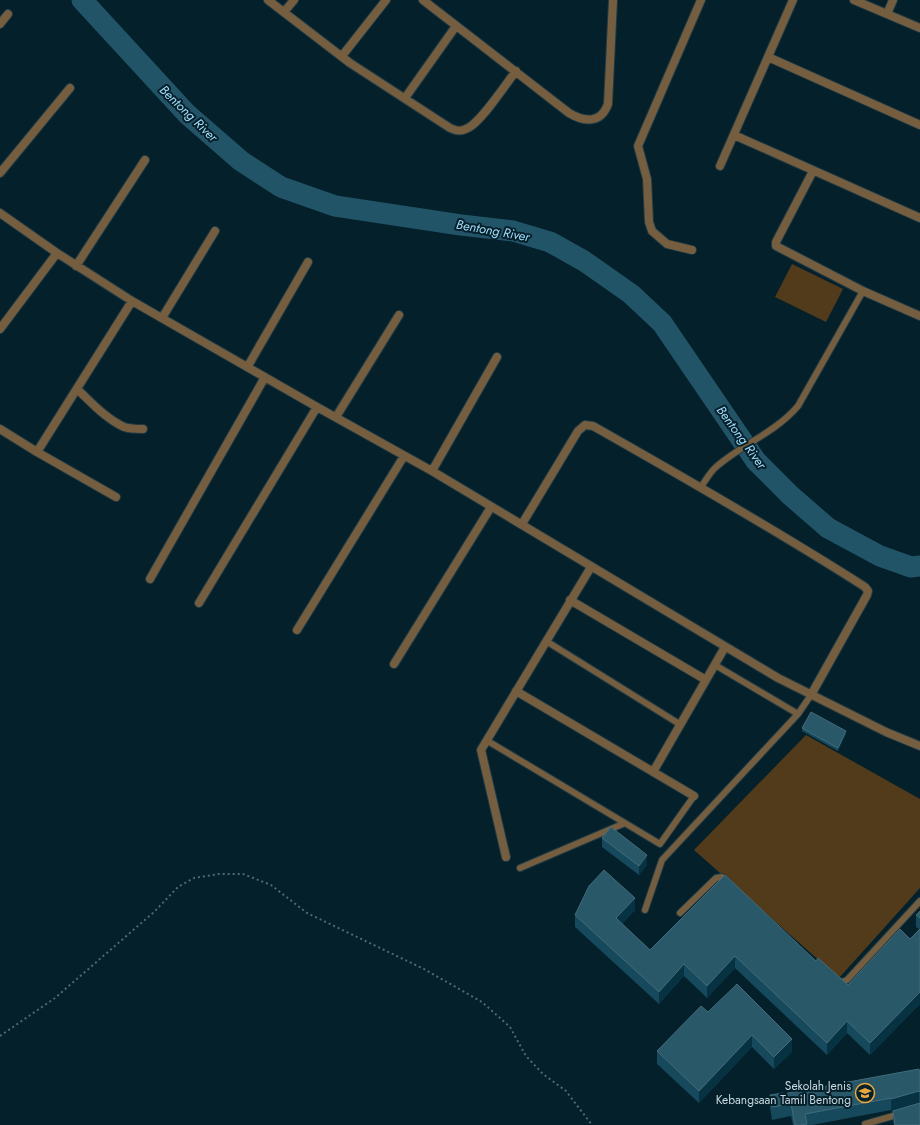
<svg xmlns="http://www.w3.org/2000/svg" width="920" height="1125" viewBox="0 0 920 1125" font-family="Jost,sans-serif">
  <rect width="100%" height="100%" fill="#04202b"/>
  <path fill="#513b1b" d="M792 264 843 289 826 322 775 297Z
    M806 735 920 799V888L839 978 694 850Z"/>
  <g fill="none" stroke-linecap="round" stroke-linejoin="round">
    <path stroke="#225468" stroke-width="21" d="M82 0 187 114 241 161 281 187 335 206 461 225 513 231 550 242 584 261 631 294 662 323 756 461 790 495 828 528 880 556 911 567 920 566"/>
    <defs>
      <path id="lane" d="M701 487C706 480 710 472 716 467 742 444 775 433 798 406L863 291
        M546 641 681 725
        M715 665 798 714
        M486 740 660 844 694 796
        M520 868 625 823
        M645 910 662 860 798 714 811 695
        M680 913 716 878 722 877 728 882
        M837 981 842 982 847 980 920 901
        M865 1124 900 1114"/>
      <path id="street" d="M268 0 350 63 450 128C456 131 461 132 468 128 482 121 505 85 516 71
        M423 0 569 113C584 122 601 124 608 104L613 0
        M854 0 920 28
        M284 12 294 0
        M887 14 893 0
        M0 24 8 14
        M342 56 386 0
        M768 57 920 125
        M405 98 456 26
        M734 135 920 218
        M720 166 793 0
        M813 171 776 242V246L863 291 920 316
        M0 173 70 88
        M0 213 57 253 132 301 317 407 432 471 778 678 886 732 920 746
        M692 250 667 244 652 231 649 222 647 179 638 146 701 0
        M76 266 145 160
        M162 318 215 231
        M0 329 57 253
        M248 366 308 262
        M77 389C91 402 106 419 124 427 130 429 137 429 143 429
        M336 417 399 315
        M0 429 37 452 116 497
        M37 452 132 301
        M432 471 497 357
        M522 524 578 431 585 425 593 426C685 478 776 530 865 587L868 591 867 595 811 695
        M150 579 265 377
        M570 600 706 680
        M199 603 317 407
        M297 630 404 456
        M394 664 491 507
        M516 691 694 796
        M653 772 725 647
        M506 857 481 750 591 567"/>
    </defs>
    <use href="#lane" stroke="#1f3a44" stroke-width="8"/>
    <use href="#street" stroke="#1f3a44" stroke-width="10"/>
    <path stroke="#526972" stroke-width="2" stroke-dasharray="2 3" stroke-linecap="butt" d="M0 1036 55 998 154 912 178 887 194 878 219 874H243L271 885 307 913 424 969 482 1002 510 1027 526 1056 543 1074 566 1091 592 1125"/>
    <use href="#lane" stroke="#755e3f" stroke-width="6"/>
    <use href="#street" stroke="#755e3f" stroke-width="8"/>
  </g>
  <path fill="#15495b" d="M802 728 846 734 838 751 802 731Z
    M602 838 647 865 639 875 602 847Z
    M635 910 622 924 650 950 816 961 848 985 910 939 919 929 916 927V915L920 911V1004L870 1055 847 1033 827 1055 735 968 707 998 684 976 659 1004 575 927V915Z
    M708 1012 792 1052 774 1069 752 1047 699 1103 657 1064V1051Z
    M920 1073V1125H894L893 1121V1111L891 1112V1110L812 1125H793L791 1116 772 1120 770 1108V1095L783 1094Z"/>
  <path fill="#063242" d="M846 731V734L838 751V748Z
    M647 855V865L639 875V866Z
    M635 898V910L616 930V918Z
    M735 956V968L707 998V986Z
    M684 964V976L659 1004V992Z
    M920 992V1004L870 1055V1043Z
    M847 1021V1033L827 1055V1043Z
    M752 1035V1047L699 1103V1091Z
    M792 1039V1052L774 1069V1057Z
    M919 1091V1104L891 1112V1099Z"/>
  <path fill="#295869" stroke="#426c7c" d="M811 712 846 731 838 748 802 728Z
    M611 827 647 855 639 866 602 838Z
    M604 870 635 898 616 918 650 950 725 875 816 961 818 958 848 985 900 929 910 939 920 929V992L870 1043 847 1021 827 1043 735 956 707 986 684 964 659 992 575 915 589 886Z
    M920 911V918L916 915Z
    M737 984 792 1039 774 1057 752 1035 699 1091 657 1051 701 1006 708 1012Z
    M919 1069 920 1073V1092L919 1091 891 1099V1098L805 1114 807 1124 800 1125H795L791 1104 772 1107 770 1095 783 1093V1094Z
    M920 1103V1125H895L893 1111Z"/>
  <defs>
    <symbol id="school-ring" viewBox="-11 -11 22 22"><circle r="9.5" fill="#04202b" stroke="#eda83b" stroke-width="1.5"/><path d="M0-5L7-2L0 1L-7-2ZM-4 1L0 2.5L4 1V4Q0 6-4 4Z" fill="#eda83b"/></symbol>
  </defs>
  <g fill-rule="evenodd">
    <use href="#school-ring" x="854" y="1082" width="22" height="22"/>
  </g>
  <g text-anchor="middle" stroke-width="4" stroke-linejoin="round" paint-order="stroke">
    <g font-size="12" fill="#c8d8df" stroke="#04202b" text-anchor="end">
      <text x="851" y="1090">Sekolah Jenis<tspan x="851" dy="14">Kebangsaan Tamil Bentong</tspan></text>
    </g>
    <g font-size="13" font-style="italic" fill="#9edcf7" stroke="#04202b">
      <text transform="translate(189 113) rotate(44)" y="5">Bentong River</text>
      <text transform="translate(493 230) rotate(10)" y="5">Bentong River</text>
      <text transform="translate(742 437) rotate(54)" y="5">Bentong River</text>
    </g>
  </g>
</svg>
